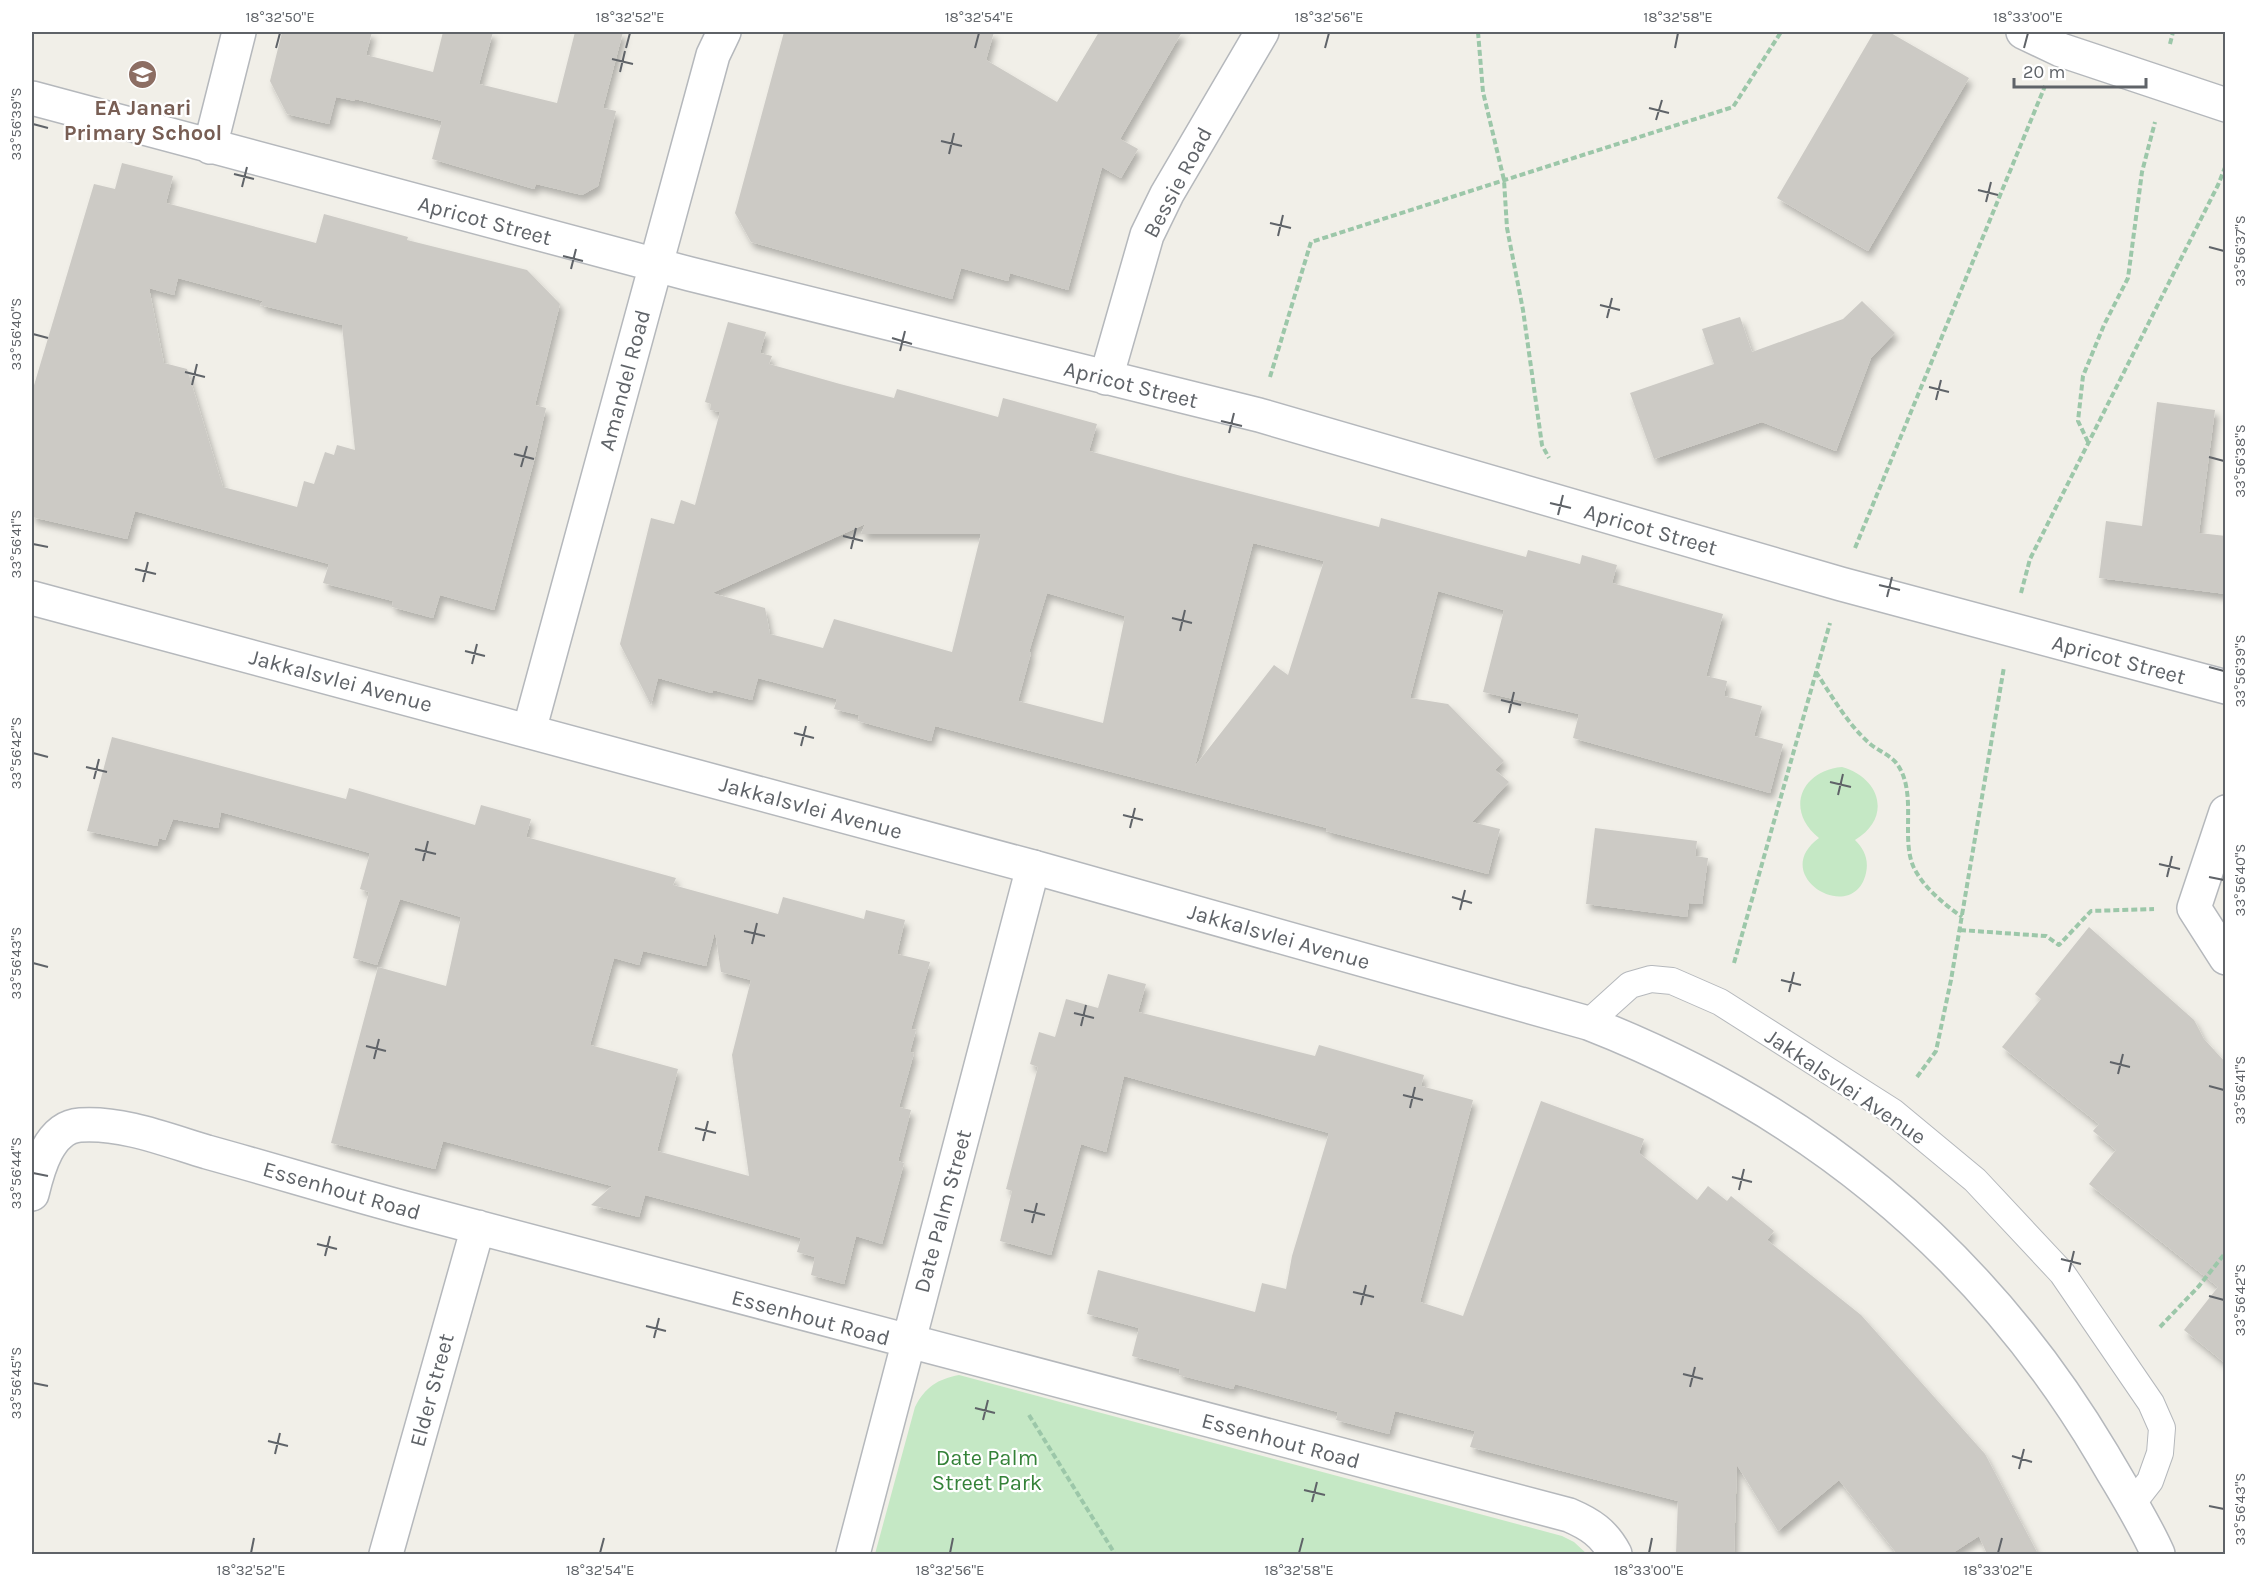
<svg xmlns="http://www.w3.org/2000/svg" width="2257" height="1586" viewBox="0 0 2257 1586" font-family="Karla,sans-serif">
  <defs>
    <filter id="shadow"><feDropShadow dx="3.5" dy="6" stdDeviation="3" flood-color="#0004"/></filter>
  </defs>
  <rect width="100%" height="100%" fill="#f1efe8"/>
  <path fill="#c5e8c5" d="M1842 767C1881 778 1892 818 1855 840 1864 849 1869 859 1866 873 1854 927 1767 876 1819 838 1785 811 1800 771 1842 767Z
    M959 1375 1562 1536 1574 1542 1587 1554H875L915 1407C925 1387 938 1379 959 1375Z"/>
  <path fill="#cccac5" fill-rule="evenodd" filter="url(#shadow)" d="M282 32H372L366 55 433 72 443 32H493L479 84 557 103 575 32H623L603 108 616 111 598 186 582 195 536 184 534 189 432 159 442 121 355 99V101L336 97 329 124 287 114 270 81Z
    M784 32H994L986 60 1057 102 1099 32H1182L1120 139 1138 149 1121 178 1102 167 1068 290 1010 273 1008 281 961 268 952 299 751 242 735 213Z
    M1874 32H1889L1969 78 1868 251 1777 198Z
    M122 163 173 176 166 203 316 243 324 214 408 237 407 240 527 270 560 304 535 405 546 408 534 461 494 610 440 595 433 618 392 607 393 601 323 583 329 564 135 511 127 539 32 517V392L94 184 115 189ZM178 278 263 301 260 305 342 325 355 450 337 445 334 455 325 452 314 484 304 481 297 507 223 487 187 369 164 363 149 288 174 295Z
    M1862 301 1895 333 1871 358 1836 451 1762 422 1654 459 1630 393 1714 364 1702 329 1740 317 1752 352 1843 319Z
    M728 322 766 332 760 353 772 356 769 364 840 384 894 398 897 389 998 417 1003 398 1097 424 1089 451 1181 476 1379 527 1381 518 1526 557 1528 550 1580 564 1582 555 1617 565 1612 583 1723 614 1706 676 1727 681 1724 696 1762 706 1754 736 1783 744 1770 793 1573 738 1579 714 1483 692 1504 610 1438 591 1410 698 1448 704 1504 761 1495 770 1509 782 1472 822 1500 829 1488 874 1326 831 1327 828 935 726 931 741 858 721 859 715 834 709 837 699 758 678 752 700 713 690 712 693 658 678 651 705 620 644 651 518 674 524 681 500 695 505 720 412 710 410 711 404 705 402ZM865 524 861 534H981L952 652 834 619 823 648 770 634 765 608 712 593ZM1253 543 1324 561 1288 675 1274 665 1195 766ZM1047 593 1125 616 1103 723 1018 701 1031 653 1029 652Z
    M2157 402 2215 410 2199 533 2226 536V594L2099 578 2106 521 2142 526Z
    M112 737 346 799 349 788 475 825 481 805 531 819 526 837 676 878 673 885 778 914 783 897 864 919 866 910 905 920 897 954 930 962 911 1029 916 1030 910 1052 914 1053 899 1107 911 1110 898 1161 904 1163 882 1244 856 1236 844 1284 811 1275 815 1257 797 1252 801 1238 698 1209 645 1195 639 1217 591 1205 612 1186 443 1141 435 1169 331 1143 378 967 446 986 461 917 400 899 377 965 353 958 369 892 360 889 370 853 221 812 218 828 173 819 165 840 159 838 157 846 87 831ZM715 931 721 972 751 980 732 1055 749 1176 657 1151 678 1069 590 1045 614 958 639 965 643 951 706 966Z
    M1595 828 1697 841 1695 856 1708 858 1702 904 1689 903 1687 917 1586 904Z
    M2089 927 2194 1020 2204 1039 2226 1063V1364L2184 1330 2218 1287 2089 1184 2116 1150 2093 1131 2099 1124 2002 1047 2041 999 2035 994Z
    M1108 974 1146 984 1138 1012 1315 1056 1319 1045 1424 1075 1421 1086 1473 1100 1420 1302 1463 1316 1541 1101 1644 1139 1639 1153 1697 1200 1708 1186 1727 1201 1731 1196 1774 1231 1767 1240 1861 1315 1985 1454 2038 1554H1987L1979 1536 1951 1554H1897L1839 1480 1778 1531 1737 1465 1734 1554H1676L1678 1501 1470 1447 1475 1431 1395 1411 1389 1434 1336 1420 1338 1412 1235 1384 1233 1389 1179 1375 1180 1369 1132 1356 1139 1328 1087 1314 1098 1270 1255 1312 1262 1283 1286 1289 1292 1256 1329 1133 1124 1076 1106 1152 1081 1144 1051 1255 1000 1241 1012 1191 1006 1189 1038 1067 1030 1064 1039 1032 1055 1037 1066 999 1098 1008Z"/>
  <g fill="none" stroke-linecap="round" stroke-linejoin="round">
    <defs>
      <path id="service" d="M1588 1023 1630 985 1651 979 1672 981 1720 1002 1893 1112 1975 1180 2062 1273 2151 1403 2162 1428 2160 1453 2150 1481 2132 1504"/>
      <path id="minor" d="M2023 32 2061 50 2226 105
        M32 98 690 274 1259 415 1841 584 2226 687
        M210 147 239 32
        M1106 378 1147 235 1167 194 1262 32
        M529 731 713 55 724 32
        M2226 812 2194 908 2226 958
        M32 1194C38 1169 49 1127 80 1125 122 1122 167 1140 207 1152 276 1171 344 1192 412 1210 797 1313 1183 1414 1569 1515 1590 1524 1604 1533 1615 1554
        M386 1554 478 1227
        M853 1554 1033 867"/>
      <path id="tertiary" d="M32 598 1033 867 1588 1023C1808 1109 1982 1251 2103 1455 2122 1488 2143 1520 2158 1554"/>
    </defs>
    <use href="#service" stroke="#b5b8bc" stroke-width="28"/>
    <use href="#minor" stroke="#b5b8bc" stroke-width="36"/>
    <use href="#tertiary" stroke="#b5b8bc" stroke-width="36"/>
    <path stroke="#9cc7a9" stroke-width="4" stroke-dasharray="6 3" stroke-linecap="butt" d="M1478 32 1483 92 1504 180 1507 228 1523 310 1542 445 1549 458
      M2170 44 2173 32
      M1270 377 1311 242 1733 107 1781 32
      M2088 442 2078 421 2083 376 2104 325 2128 278 2142 172 2155 122
      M1855 548 2045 86
      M2021 593 2030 559 2218 185 2226 165
      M1816 672C1831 695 1847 723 1868 742 1876 750 1891 755 1897 764 1918 793 1900 839 1914 868 1924 888 1944 904 1962 917
      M1960 930 2046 936 2059 945 2091 911 2154 909
      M1734 963 1830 623
      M1917 1077 1936 1051 1951 980 2004 667
      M2160 1327 2199 1286 2226 1252
      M1029 1415 1115 1554"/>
    <use href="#service" stroke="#fff" stroke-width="26"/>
    <use href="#minor" stroke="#fff" stroke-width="33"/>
    <use href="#tertiary" stroke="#fff" stroke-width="33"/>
  </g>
  <path fill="none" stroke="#5f6368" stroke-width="2" d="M276 48 280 33M626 48 630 33M975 48 979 33M1325 48 1329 33M1675 48 1678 33M2024 48 2028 33M612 59 633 64M620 72 625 51M1649 108 1669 113M1656 120 1662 100M33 124 48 128M941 141 962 146M949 154 954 133M234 174 254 179M242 187 247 167M1978 190 1998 195M1986 202 1991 182M1270 223 1291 228M1278 236 1283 215M2209 247 2224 251M563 256 583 261M571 269 576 249M1600 305 1620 310M1607 318 1612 298M33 334 48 338M892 338 912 344M900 351 905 331M185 372 205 377M192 385 197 364M1929 387 1949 392M1936 400 1941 380M1221 421 1242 426M1229 433 1234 413M514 454 534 459M2209 457 2224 461M521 467 527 446M1550 503 1571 508M1558 515 1563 495M843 536 863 541M33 544 48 547M851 549 856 528M135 569 156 574M143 582 148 562M1879 585 1900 590M1887 597 1892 577M1172 618 1192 623M1180 631 1185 610M465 651 485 656M472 664 477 644M2209 667 2224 671M1501 700 1521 705M1509 713 1514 692M794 733 814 738M801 746 806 726M33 753 48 757M86 767 107 772M94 779 99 759M1830 782 1851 787M1838 795 1843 774M1123 815 1143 820M1130 828 1135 808M415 849 436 854M423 861 428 841M2159 864 2180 869M2167 877 2172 856M2209 877 2224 880M1452 897 1472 903M1460 910 1465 890M744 931 765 936M752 944 757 923M33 963 48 967M1781 980 1801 985M1789 992 1794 972M1074 1013 1094 1018M1081 1026 1086 1005M366 1046 386 1051M374 1059 379 1039M2110 1062 2130 1067M2118 1074 2123 1054M2209 1086 2224 1090M1403 1095 1423 1100M1410 1108 1415 1087M695 1128 716 1133M703 1141 708 1121M33 1173 48 1176M1732 1177 1752 1182M1739 1190 1744 1169M1024 1210 1045 1215M1032 1223 1037 1203M317 1244 337 1249M325 1256 330 1236M2061 1259 2081 1264M2069 1272 2074 1251M1353 1292 1374 1297M2209 1296 2224 1300M1361 1305 1366 1285M646 1326 666 1331M654 1338 659 1318M1683 1374 1703 1379M33 1383 48 1386M1690 1387 1695 1367M975 1408 995 1413M983 1420 988 1400M268 1441 288 1446M275 1454 280 1433M2012 1456 2032 1462M2019 1469 2024 1449M1304 1490 1325 1495M1312 1502 1317 1482M2209 1506 2224 1509M251 1553 254 1538M600 1553 604 1538M950 1553 953 1538M1299 1553 1303 1538M1649 1553 1652 1538M1998 1553 2002 1538"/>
  <defs>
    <symbol id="school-disc" viewBox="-11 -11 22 22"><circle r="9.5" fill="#8d6e63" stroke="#fff"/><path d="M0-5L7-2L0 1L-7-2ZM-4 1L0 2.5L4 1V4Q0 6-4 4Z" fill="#fff"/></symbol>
  </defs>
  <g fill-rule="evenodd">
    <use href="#school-disc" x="126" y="58" width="33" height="33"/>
  </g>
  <g text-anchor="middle" stroke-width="4.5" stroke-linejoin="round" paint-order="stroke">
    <g font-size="22" font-weight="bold" fill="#785e54" stroke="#fff">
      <text x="143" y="115">EA Janari<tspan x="143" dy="25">Primary School</tspan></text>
    </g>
    <g font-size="22" fill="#5f6368" stroke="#fff">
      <text transform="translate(1177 182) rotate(-62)" y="8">Bessie Road</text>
      <text transform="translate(485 220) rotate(15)" y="8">Apricot Street</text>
      <text transform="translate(624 380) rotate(-75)" y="8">Amandel Road</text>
      <text transform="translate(1131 384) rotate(14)" y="8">Apricot Street</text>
      <text transform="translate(1651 529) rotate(16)" y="8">Apricot Street</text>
      <text transform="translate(2119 659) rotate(15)" y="8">Apricot Street</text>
      <text transform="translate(341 680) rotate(15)" y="8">Jakkalsvlei Avenue</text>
      <text transform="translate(811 807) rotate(15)" y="8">Jakkalsvlei Avenue</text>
      <text transform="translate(1279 936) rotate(16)" y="8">Jakkalsvlei Avenue</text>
      <text transform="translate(1846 1086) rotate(34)" y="8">Jakkalsvlei Avenue</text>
      <text transform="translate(342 1190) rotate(16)" y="8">Essenhout Road</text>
      <text transform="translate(942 1211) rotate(-75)" y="8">Date Palm Street</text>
      <text transform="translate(811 1317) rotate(15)" y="8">Essenhout Road</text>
      <text transform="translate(431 1390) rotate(-75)" y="8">Elder Street</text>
      <text transform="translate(1281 1440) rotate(15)" y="8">Essenhout Road</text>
    </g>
    <g font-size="22" fill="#348238" stroke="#fff">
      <text x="987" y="1465">Date Palm<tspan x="987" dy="25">Street Park</tspan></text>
    </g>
  </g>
  <rect width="2257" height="1586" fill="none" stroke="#ffffff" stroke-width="66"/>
  <path d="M2014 78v9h132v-9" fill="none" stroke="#5f6368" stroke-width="3"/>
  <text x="2023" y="78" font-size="18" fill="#5f6368" stroke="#ffffff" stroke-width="4.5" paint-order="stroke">20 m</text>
  <rect x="33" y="33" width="2191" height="1520" fill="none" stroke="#5f6368" stroke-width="2"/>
  <g font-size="15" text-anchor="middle" fill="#5f6368">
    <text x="280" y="22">18°32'50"E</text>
    <text x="630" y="22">18°32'52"E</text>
    <text x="979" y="22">18°32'54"E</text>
    <text x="1329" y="22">18°32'56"E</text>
    <text x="1678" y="22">18°32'58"E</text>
    <text x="2028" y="22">18°33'00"E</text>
    <text transform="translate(16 124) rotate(-90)" y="5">33°56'39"S</text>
    <text transform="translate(2240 251) rotate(-90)" y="5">33°56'37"S</text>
    <text transform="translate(16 334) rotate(-90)" y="5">33°56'40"S</text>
    <text transform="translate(2240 461) rotate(-90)" y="5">33°56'38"S</text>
    <text transform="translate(16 544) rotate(-90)" y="5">33°56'41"S</text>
    <text transform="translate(2240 671) rotate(-90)" y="5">33°56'39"S</text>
    <text transform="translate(16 753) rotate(-90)" y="5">33°56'42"S</text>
    <text transform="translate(2240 880) rotate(-90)" y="5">33°56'40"S</text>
    <text transform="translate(16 963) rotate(-90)" y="5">33°56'43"S</text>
    <text transform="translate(2240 1090) rotate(-90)" y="5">33°56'41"S</text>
    <text transform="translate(16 1173) rotate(-90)" y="5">33°56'44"S</text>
    <text transform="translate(2240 1300) rotate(-90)" y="5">33°56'42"S</text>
    <text transform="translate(16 1383) rotate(-90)" y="5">33°56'45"S</text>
    <text transform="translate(2240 1509) rotate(-90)" y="5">33°56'43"S</text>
    <text x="251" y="1575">18°32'52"E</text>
    <text x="600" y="1575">18°32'54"E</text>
    <text x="950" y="1575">18°32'56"E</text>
    <text x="1299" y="1575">18°32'58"E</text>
    <text x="1649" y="1575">18°33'00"E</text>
    <text x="1998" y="1575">18°33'02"E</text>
  </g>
</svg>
